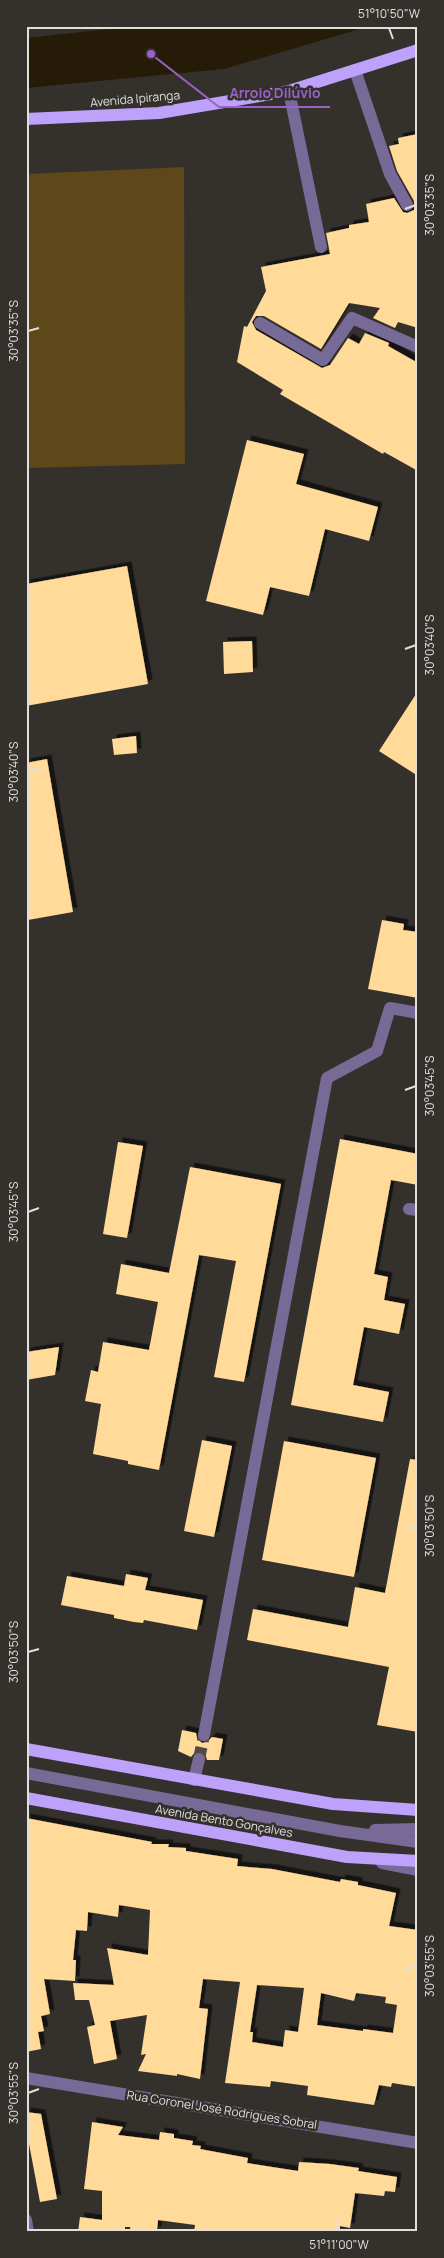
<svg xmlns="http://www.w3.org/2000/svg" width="444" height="2258" viewBox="0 0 444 2258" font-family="Manrope,sans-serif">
  <defs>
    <filter id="shadow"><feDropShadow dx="4.5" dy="-4.5" stdDeviation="0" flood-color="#0009"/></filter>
  </defs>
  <rect width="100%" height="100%" fill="#34312d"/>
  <path fill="#5e4719" d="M184 167 185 464 26 468V174Z"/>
  <path fill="#261b07" d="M138 26H370L224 69 26 88V38Z"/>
  <path fill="#ffda99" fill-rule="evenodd" filter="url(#shadow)" d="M418 134V328L398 322 395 328 373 318 380 308 349 303 321 349 264 316H256L252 322 256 330 322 368 330 365 348 338 359 344 365 333 389 343 388 346 418 363V471L384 452 383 454 280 394 283 390 237 362 244 326 247 327 266 291 261 267 330 254 326 233 349 228V225L369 222 366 204 394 198 403 212 407 213 414 210V201L397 171 389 146 399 144 398 138Z
    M247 440 304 454 296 484 378 507 369 541 325 529 309 596 270 587 263 615 206 601Z
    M127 566 148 684 26 706V584Z
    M252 641 253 672 224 674 223 642Z
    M418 691V776L379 751Z
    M136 736 137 753 114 755 112 739Z
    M47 759 73 912 28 920 26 908V763Z
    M382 920 404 924 403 930 418 932V998L368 989Z
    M340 1139 418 1154V1185L391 1180 374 1274 388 1277 384 1300 405 1304 399 1334 364 1327 353 1385 389 1392 383 1422 291 1405Z
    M118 1142 143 1146 127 1238 103 1234Z
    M190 1167 281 1184 244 1382 214 1377 236 1261 199 1255 159 1470 128 1464V1461L93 1454 101 1404 85 1401 91 1370 98 1372 103 1342 149 1350 158 1302 116 1294 121 1264 169 1273Z
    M59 1347 55 1375 26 1380V1352Z
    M202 1440 232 1446 214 1537 184 1531Z
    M284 1441 376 1458 354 1577 262 1560Z
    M410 1459 418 1460V1732L377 1725 389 1667 247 1640 253 1609 348 1627 355 1587 385 1593Z
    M126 1574 148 1578 145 1590 203 1600 197 1630 144 1620 143 1623 134 1622 114 1618V1615L61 1605 67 1576 124 1586Z
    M182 1730 196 1733 197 1738 202 1743 207 1742 212 1737 223 1739 219 1760H207L205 1753 200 1751H196L191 1757 178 1751Z
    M26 1818 152 1842 151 1844H169L168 1847 186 1848V1851L238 1859 237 1866 272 1869 340 1882 341 1879 358 1882V1885L396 1893 389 1926 418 1930V2087L392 2083 391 2087 379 2085 374 2105 307 2095 308 2086 271 2081 270 2087 225 2083 240 1982 203 1979 199 2008 208 2009 200 2079 177 2074V2076L138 2071 146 2054 141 2055 147 2015 110 2021 117 2059 94 2064 87 2027 95 2025 89 2000H75L73 1983 114 1985 107 1948 148 1955 150 1910 119 1905 118 1917 88 1912 87 1931 76 1930 73 1960H76L75 1981 44 1979 50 2014 41 2016 44 2031 38 2032 41 2049 26 2052ZM257 1985 304 1988 298 2032 285 2030 283 2047 252 2042 253 2032H250ZM321 1993 354 2001 356 1993 386 1997 385 2003 397 2005 393 2033 363 2029V2031L317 2025Z
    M26 2112 41 2114 57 2199 40 2202 26 2128Z
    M92 2122 123 2127 118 2135 159 2140 160 2132 174 2134V2138L193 2141 192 2145 201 2146 200 2149 248 2158 247 2163 298 2171 299 2162 330 2164 359 2168 358 2171 397 2177 395 2192 385 2191 384 2196 355 2193 350 2228 340 2226V2232H194L195 2225 158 2220 157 2231 131 2232 130 2227H125V2232H78L80 2217 102 2220V2191L84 2189Z"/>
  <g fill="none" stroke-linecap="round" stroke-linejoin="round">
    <path stroke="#4e4b47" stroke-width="12" stroke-dasharray="12 6" stroke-linecap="butt" d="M199 1759 204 1735"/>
    <path stroke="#786a96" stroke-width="12" d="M355 70 390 174 407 205
      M289 91 321 247
      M260 323 323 360 352 318 418 347
      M409 1209 418 1210
      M204 1735 327 1078 377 1051 390 1008 418 1013
      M26 1773 340 1831 418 1842
      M194 1780 199 1759
      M375 1830 418 1829
      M382 1863 418 1870
      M26 2078 418 2143
      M26 2220 28 2232"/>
    <path stroke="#bea1fa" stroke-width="12" d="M26 119 159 113 289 91 418 50
      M26 1749 333 1804 418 1810
      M26 1798 347 1857 418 1861"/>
  </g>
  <path fill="none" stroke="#e0dfdc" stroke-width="2" d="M389 28 393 39M405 209 416 205M28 331 39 328M405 649 416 645M28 772 39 768M405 1090 416 1086M28 1212 39 1208M405 1530 416 1526M28 1652 39 1649M405 1970 416 1966M28 2093 39 2089M335 2219 339 2230"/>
  <g text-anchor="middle" stroke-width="5" stroke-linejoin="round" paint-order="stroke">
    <g font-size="12" fill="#e0dfdc" stroke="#34312d">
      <text transform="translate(135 99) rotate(-5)" y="4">Avenida Ipiranga</text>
      <text transform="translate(224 1821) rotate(10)" y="4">Avenida Bento Gonçalves</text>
      <text transform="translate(222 2110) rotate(9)" y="4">Rua Coronel José Rodrigues Sobral</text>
    </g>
  </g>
  <path fill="none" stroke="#9962c8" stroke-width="2" d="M151 54L219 107H330"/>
  <circle fill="#9962c8" stroke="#34312d" stroke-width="2" cx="151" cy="54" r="5"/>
  <g font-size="14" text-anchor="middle" font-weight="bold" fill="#9962c8" stroke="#34312d" stroke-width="5" stroke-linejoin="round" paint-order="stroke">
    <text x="275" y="98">Arroio Dilúvio</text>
  </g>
  <rect width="444" height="2258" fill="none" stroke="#34312d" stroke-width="55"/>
  <rect x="28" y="28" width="388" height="2202" fill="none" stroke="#e0dfdc" stroke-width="2"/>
  <g font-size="12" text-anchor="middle" fill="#e0dfdc">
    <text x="389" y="18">51°10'50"W</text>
    <text transform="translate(430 205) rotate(-90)" y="4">30°03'35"S</text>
    <text transform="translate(14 331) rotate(-90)" y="4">30°03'35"S</text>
    <text transform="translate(430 645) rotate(-90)" y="4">30°03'40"S</text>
    <text transform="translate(14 772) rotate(-90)" y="4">30°03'40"S</text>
    <text transform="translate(430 1086) rotate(-90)" y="4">30°03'45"S</text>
    <text transform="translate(14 1212) rotate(-90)" y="4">30°03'45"S</text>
    <text transform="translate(430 1526) rotate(-90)" y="4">30°03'50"S</text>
    <text transform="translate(14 1652) rotate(-90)" y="4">30°03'50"S</text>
    <text transform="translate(430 1966) rotate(-90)" y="4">30°03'55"S</text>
    <text transform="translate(14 2093) rotate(-90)" y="4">30°03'55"S</text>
    <text x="339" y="2249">51°11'00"W</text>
  </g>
</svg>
